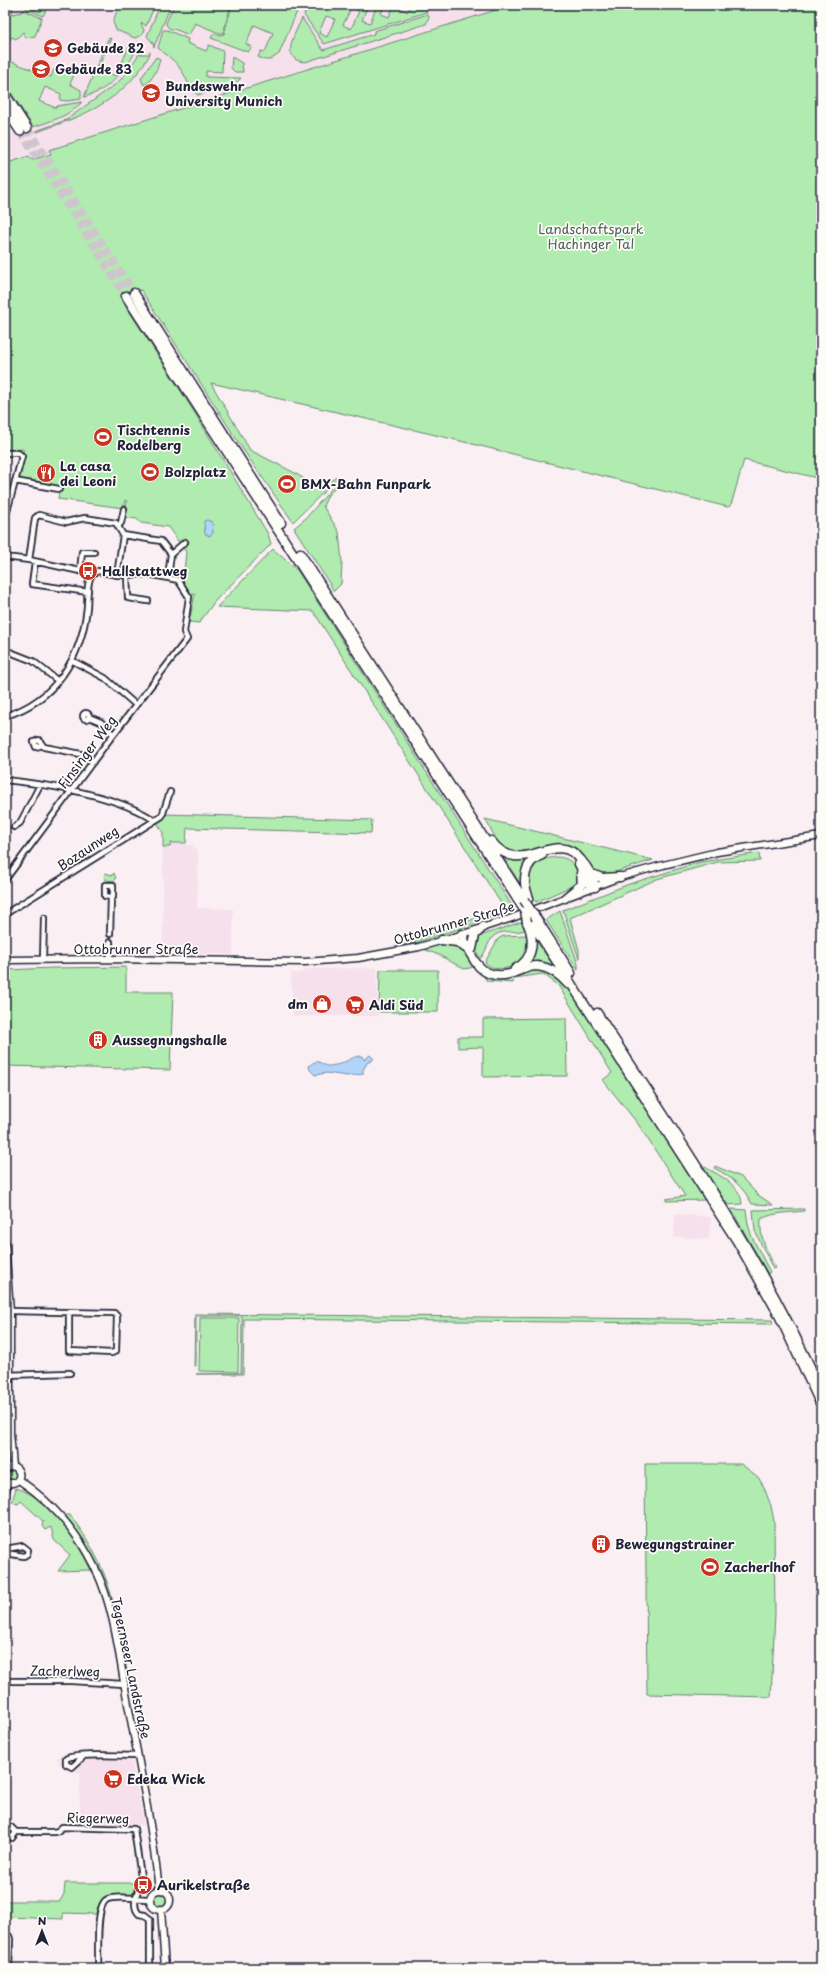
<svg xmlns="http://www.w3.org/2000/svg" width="826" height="1973" viewBox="0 0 826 1973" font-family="'Playpen Sans',sans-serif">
  <rect width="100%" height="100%" fill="#faeff2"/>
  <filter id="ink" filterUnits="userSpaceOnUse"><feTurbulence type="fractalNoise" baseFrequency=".025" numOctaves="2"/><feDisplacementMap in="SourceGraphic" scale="8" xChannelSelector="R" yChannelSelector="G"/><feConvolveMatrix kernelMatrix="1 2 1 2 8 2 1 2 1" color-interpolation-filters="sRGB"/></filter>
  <g filter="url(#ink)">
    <path fill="#f6e0ec" d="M9 5H560L5 179V125L11 134 41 124 5 62V29Z
      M171 843 194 845 198 854 197 908 233 909V955L163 953V847H170Z
      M377 968 378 1016H293L291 973H300L307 969Z
      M675 1214 711 1217 709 1239 674 1237Z
      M122 1752 131 1756 144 1825H80V1773L64 1770 57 1758 66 1753Z"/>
    <path fill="#b0ebaf" stroke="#698675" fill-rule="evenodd" d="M9 5H13L12 14 22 12 23 10 42 18 35 36 26 38 23 32 16 39 12 37 5 46V30Z
      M26 5H29L28 7 40 12 43 7 47 8 43 16 26 9Z
      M119 5H155L146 26 142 23 141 24 144 30 142 35 135 38 116 30 113 22Z
      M160 5H171L154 47 153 43 147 36Z
      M174 5H231L223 33H219L195 23 189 35 174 29H170L167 26 166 23Z
      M232 5H244L251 8 253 5H298V9L279 54 270 60H265L258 57 261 51 265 52 273 33 254 25 246 44 252 47 248 52 211 38 214 33 220 35 224 34Z
      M308 5H368L362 20 370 23 377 5H384L381 14 389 17 394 5H401L400 8 407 12 411 5H425L427 12 324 44 304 15ZM351 8 359 11 351 29 343 25ZM326 16 335 19 327 37 319 33Z
      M512 5H821V479L744 460 731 505 728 507 440 436 211 383 250 450 295 473 320 489 338 476 339 477 293 522 244 451 141 290 120 297 193 410 268 534 271 544 215 601 199 623 189 622 195 594 192 595 183 582 186 552 168 527 141 523 137 519 124 517 127 501 125 500 123 508 58 499 60 487 18 479 24 458 23 449 5 451V164L29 156 32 160 51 154 49 150Z
      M428 14 429 17 426 24 305 62C278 60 296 32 302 18L323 50 374 34V31Z
      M163 30H167L188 39 187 43 206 51 209 45 223 51 222 72 206 71V77L241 78 236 83 198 95C188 89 188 79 181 70 175 60 166 55 158 48Z
      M111 38 98 69 116 76 130 44 135 52C125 72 106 92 84 97L108 39Z
      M150 52C150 56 145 62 142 67 115 105 79 117 37 132L36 131 66 120 116 84 125 75 139 54H149Z
      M156 57 160 59C158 68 153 79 146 84H143L141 78Z
      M232 57 242 63 243 72H235L231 68Z
      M7 60 51 77 54 69 56 68 74 75 70 84 81 90V99L67 101 60 100 61 94 45 87 39 101 56 108 57 106 82 102C68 117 51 121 33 127L5 83V62Z
      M340 479 342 480 328 495 323 506 339 532 342 562 341 584 334 591 294 528 306 518Z
      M273 549 297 570 514 909 462 928 402 947 405 944 504 908 313 611 217 607Z
      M165 814 372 820 371 833 187 828 186 843H171L170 847H163V833L157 822Z
      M485 819 653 860 603 876 592 870 582 855 568 848 522 854 506 850 499 844Z
      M759 853 760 861 718 862 657 879 570 918 579 950V959L563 910 629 884 700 862Z
      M502 855 532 857 522 887Z
      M557 857C573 858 579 868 579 883L536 902C526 893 526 871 538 862 544 858 551 858 557 857Z
      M105 873 112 875 114 873 116 879 114 881 106 880 104 877Z
      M560 911 578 964V970L546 920Z
      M521 922 525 930C515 934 500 928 492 938 487 944 486 952 481 958 475 951 472 944 480 936Z
      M528 935C528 943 529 954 523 960 514 969 493 973 485 962L498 939 503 936Z
      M535 939 555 968 527 964 533 955Z
      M442 944C461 944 465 950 474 966L470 968 464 969 439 955 423 949Z
      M126 967V992H173L170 1070 5 1066V970L53 968Z
      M538 967 563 981 570 990 705 1200 666 1201V1199L685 1196 638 1124 603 1080 612 1073 558 985 543 974 514 978 513 983 487 981 479 970 488 974Z
      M380 970H438V1012H379Z
      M566 1018 567 1076 483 1077V1047L458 1048V1037H483V1019Z
      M701 1165C717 1174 741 1184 742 1204L728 1205Z
      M715 1166 741 1177 758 1195 773 1205 752 1204C743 1186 731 1177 714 1168Z
      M731 1209 746 1210 748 1224 752 1237 770 1272 768 1274Z
      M804 1209V1211C789 1213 775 1212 761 1219 759 1238 768 1252 775 1268L773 1269 755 1231 753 1210Z
      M195 1314 772 1320 773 1324 244 1319 243 1374H196L241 1373 242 1316H196V1366H194Z
      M200 1318H239L238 1372 199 1371Z
      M5 1433H8L9 1460 5 1466Z
      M645 1464H741L758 1477 764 1487 771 1506 774 1521 775 1613 771 1697 647 1694Z
      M5 1475a6 6 0 1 1 12 0a6 6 0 1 1-12 0Z
      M16 1488C52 1499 75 1538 91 1570L58 1571 70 1555 54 1540 51 1527 45 1530 42 1526 43 1521 21 1501 18 1504 12 1502Z
      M63 1515H70C79 1527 88 1540 95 1554 115 1592 121 1636 128 1678L131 1682 126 1679 108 1595Z
      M65 1883H137L131 1897 107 1898 97 1908 96 1914 63 1913V1919L5 1917V1901H60L64 1894Z
      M153 1899a7 7 0 1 1 14 0a7 7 0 1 1-14 0Z"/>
    <path fill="#b1d5fa" stroke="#788dae" d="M207 520 212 522 213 533 210 536 205 534 204 521Z
      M370 1055 374 1059 367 1063 363 1070V1074L347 1076 326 1073 315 1075 310 1070 309 1066C319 1056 321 1067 330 1066 333 1065 339 1065 342 1063 350 1060 353 1056 362 1056L364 1060Z"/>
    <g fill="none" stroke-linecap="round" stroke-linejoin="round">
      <path stroke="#cfc6cd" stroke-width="8" stroke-dasharray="8 4" stroke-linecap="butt" d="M27 128 134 293
        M20 131 126 296"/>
      <defs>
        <path id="street" d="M5 453H18L22 456 6 515 5 527
          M15 481 59 489
          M119 525 121 523 124 509
          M123 535 161 541 171 554 185 542
          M5 557 29 560 80 571 82 552H94
          M29 560 35 518 39 515 66 522 85 518 116 523 123 535
          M35 562 32 584 88 592
          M80 571 92 574
          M117 575 123 535
          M127 575 128 598 148 601
          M168 577 171 554
          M5 650 33 661 58 681
          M73 661 105 678 136 705
          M83 716a3 3 0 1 1 6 0a3 3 0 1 1-6 0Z
          M5 716C55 701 82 657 87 607 88 597 86 583 92 574L98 571 117 575 149 574 178 580 189 597 184 632 187 639 103 748 5 880
          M89 717 101 722 113 734
          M42 745 36 747 34 742 39 740 44 747 81 754 93 762
          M5 780C51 785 116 795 154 820
          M14 827 20 823 40 785
          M5 914 162 816 170 792
          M110 934 111 897H113V885H105V896L111 897
          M110 959V942
          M43 960 44 918
          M10 1311 114 1313 117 1316 116 1351 112 1353 69 1351V1312
          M5 1375 70 1373
          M5 1498 8 1483
          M5 1549 23 1546 28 1550 27 1554 24 1556 5 1553
          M5 1681H71L124 1684
          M84 1756 72 1767 66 1764V1759C74 1753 125 1756 138 1756
          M5 1829 11 1827 16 1832
          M16 1832H54L58 1831 62 1827 134 1829 141 1877C141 1888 129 1904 139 1914L145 1915 150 1919V1968
          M5 1836 12 1838 16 1832
          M5 1934 9 1936 10 1939 9 1968
          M98 1968C99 1954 95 1908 106 1900 113 1895 141 1899 150 1899"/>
        <path id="secondary" d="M5 960 110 959 305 962 358 958 419 947 457 936 512 918 620 877 663 865 717 852 821 836
          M5 1242 10 1311V1433L13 1466
          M5 1469 13 1466C26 1472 17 1489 5 1481
          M19 1480C52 1502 79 1534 96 1570 115 1610 119 1657 127 1699 139 1763 152 1826 159 1890
          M150 1900a10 10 0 1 1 20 0a10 10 0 1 1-20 0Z
          M161 1909 165 1968"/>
        <path id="highway" d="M5 94 27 128
          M5 108 20 131
          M134 293 281 523
          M126 296 525 911
          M300 553 524 900
          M491 841C522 881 554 826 581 860 588 868 593 876 595 887
          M579 864 591 888
          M592 874 602 878 620 877
          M529 898C522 882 523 862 542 855
          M565 898 582 884 581 873
          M536 918 571 973
          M530 920 737 1241 778 1313 821 1405
          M462 934C471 959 482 983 513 973 521 970 528 966 537 966 549 967 560 975 568 984
          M442 940 457 942 467 949
          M472 949 475 935 483 927
          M515 969C534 960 535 939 527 922
          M597 1013C677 1136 760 1255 821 1390"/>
      </defs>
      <use href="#street" stroke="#22223b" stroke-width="8"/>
      <use href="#secondary" stroke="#22223b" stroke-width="9"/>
      <use href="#highway" stroke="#22223b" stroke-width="11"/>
      <use href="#street" stroke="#fdfcf7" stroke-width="4.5"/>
      <use href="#secondary" stroke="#fdfcf7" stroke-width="6"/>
      <use href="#highway" stroke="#fdfcf7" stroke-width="8"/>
      <defs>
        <path id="highway-bridge" d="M524 900 536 918
          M525 911 527 922"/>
      </defs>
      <use href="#highway-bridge" stroke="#22223b" stroke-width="11" stroke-linecap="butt"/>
      <use href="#highway-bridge" stroke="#fdfcf7" stroke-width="8"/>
    </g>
  </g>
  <defs>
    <symbol id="university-disc" viewBox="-11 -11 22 22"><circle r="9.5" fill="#c8321e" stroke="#fdfcf7"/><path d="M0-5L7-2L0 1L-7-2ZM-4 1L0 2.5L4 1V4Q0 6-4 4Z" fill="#fff"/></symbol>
    <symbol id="stadium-disc" viewBox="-11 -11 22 22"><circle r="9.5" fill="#c8321e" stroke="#fdfcf7"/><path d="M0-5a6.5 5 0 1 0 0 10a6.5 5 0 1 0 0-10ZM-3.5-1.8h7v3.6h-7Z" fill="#fff"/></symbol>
    <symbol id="restaurant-disc" viewBox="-11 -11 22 22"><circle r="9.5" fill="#c8321e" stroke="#fdfcf7"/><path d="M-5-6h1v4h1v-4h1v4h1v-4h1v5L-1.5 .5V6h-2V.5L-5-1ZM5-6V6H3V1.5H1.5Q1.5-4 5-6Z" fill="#fff"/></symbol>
    <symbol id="bus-disc" viewBox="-11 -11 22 22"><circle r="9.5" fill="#c8321e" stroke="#fdfcf7"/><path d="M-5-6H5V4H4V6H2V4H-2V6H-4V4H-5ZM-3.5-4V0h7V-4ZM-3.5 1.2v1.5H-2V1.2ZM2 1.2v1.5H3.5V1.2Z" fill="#fff"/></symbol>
    <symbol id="shop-disc" viewBox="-11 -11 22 22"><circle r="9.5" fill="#c8321e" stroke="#fdfcf7"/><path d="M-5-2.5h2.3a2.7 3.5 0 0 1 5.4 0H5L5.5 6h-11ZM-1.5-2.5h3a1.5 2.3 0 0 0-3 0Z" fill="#fff"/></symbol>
    <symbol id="supermarket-disc" viewBox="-11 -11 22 22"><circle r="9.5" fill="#c8321e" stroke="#fdfcf7"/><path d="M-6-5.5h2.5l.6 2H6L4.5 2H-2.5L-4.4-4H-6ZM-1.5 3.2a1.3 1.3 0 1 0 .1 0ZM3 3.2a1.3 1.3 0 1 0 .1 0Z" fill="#fff"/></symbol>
    <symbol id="building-disc" viewBox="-11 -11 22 22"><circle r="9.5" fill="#c8321e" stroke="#fdfcf7"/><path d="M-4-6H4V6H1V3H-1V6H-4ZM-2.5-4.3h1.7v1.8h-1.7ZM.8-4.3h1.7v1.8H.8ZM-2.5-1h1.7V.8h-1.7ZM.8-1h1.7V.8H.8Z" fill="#fff"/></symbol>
  </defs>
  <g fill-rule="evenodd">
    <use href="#university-disc" x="42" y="37" width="22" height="22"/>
    <use href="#university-disc" x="30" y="58" width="22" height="22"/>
    <use href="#university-disc" x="140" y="82" width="22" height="22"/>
    <use href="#stadium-disc" x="92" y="426" width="22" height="22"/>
    <use href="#stadium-disc" x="139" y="461" width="22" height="22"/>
    <use href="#restaurant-disc" x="35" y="462" width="22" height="22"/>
    <use href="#stadium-disc" x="276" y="473" width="22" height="22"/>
    <use href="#bus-disc" x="77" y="560" width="22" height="22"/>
    <use href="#shop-disc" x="311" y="993" width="22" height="22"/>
    <use href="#supermarket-disc" x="344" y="994" width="22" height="22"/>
    <use href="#building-disc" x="87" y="1029" width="22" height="22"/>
    <use href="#building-disc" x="590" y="1533" width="22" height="22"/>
    <use href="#stadium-disc" x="699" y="1556" width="22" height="22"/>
    <use href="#supermarket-disc" x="102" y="1768" width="22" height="22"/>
    <use href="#bus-disc" x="132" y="1874" width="22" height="22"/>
  </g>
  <g text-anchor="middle" stroke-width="3.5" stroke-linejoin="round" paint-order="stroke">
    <g font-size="13" font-weight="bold" fill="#22223b" stroke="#fdfcf7" text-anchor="start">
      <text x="67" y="53">Gebäude 82</text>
      <text x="55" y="74">Gebäude 83</text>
      <text x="165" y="91">Bundeswehr<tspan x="165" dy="15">University Munich</tspan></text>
      <text x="117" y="435">Tischtennis<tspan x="117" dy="15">Rodelberg</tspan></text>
      <text x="60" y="471">La casa<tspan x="60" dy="15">dei Leoni</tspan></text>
      <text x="164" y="477">Bolzplatz</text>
      <text x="301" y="489">BMX-Bahn Funpark</text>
      <text x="102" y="576">Hallstattweg</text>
      <text x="308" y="1009" text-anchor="end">dm</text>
      <text x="369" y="1010">Aldi Süd</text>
      <text x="112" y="1045">Aussegnungshalle</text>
      <text x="615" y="1549">Bewegungstrainer</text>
      <text x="724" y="1572">Zacherlhof</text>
      <text x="127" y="1784">Edeka Wick</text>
      <text x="157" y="1890">Aurikelstraße</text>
    </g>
    <g font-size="13" fill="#4d5e5e" stroke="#fdfcf7">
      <text x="591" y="234">Landschaftspark<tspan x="591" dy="15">Hachinger Tal</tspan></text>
    </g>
    <g font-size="13" fill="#22223b" stroke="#fdfcf7">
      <text transform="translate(87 752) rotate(-53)" y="5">Finsinger Weg</text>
      <text transform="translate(88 848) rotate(-33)" y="5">Bozaunweg</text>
      <text transform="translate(454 923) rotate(-16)" y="5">Ottobrunner Straße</text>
      <text x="136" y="954">Ottobrunner Straße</text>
      <text transform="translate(131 1668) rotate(78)" y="5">Tegernseer Landstraße</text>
      <text transform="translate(65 1671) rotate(1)" y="5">Zacherlweg</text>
      <text transform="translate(98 1818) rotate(1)" y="5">Riegerweg</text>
    </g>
  </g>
  <rect width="826" height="1973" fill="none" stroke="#fdfcf7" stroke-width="20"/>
  <rect x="10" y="10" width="806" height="1953" fill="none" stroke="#22223b" stroke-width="1.5" filter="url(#ink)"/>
  <g transform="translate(42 1931)" stroke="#fdfcf7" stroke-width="3" paint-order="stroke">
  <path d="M0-3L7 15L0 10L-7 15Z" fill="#22223b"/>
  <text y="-6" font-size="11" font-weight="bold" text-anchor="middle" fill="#22223b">N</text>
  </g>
</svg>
